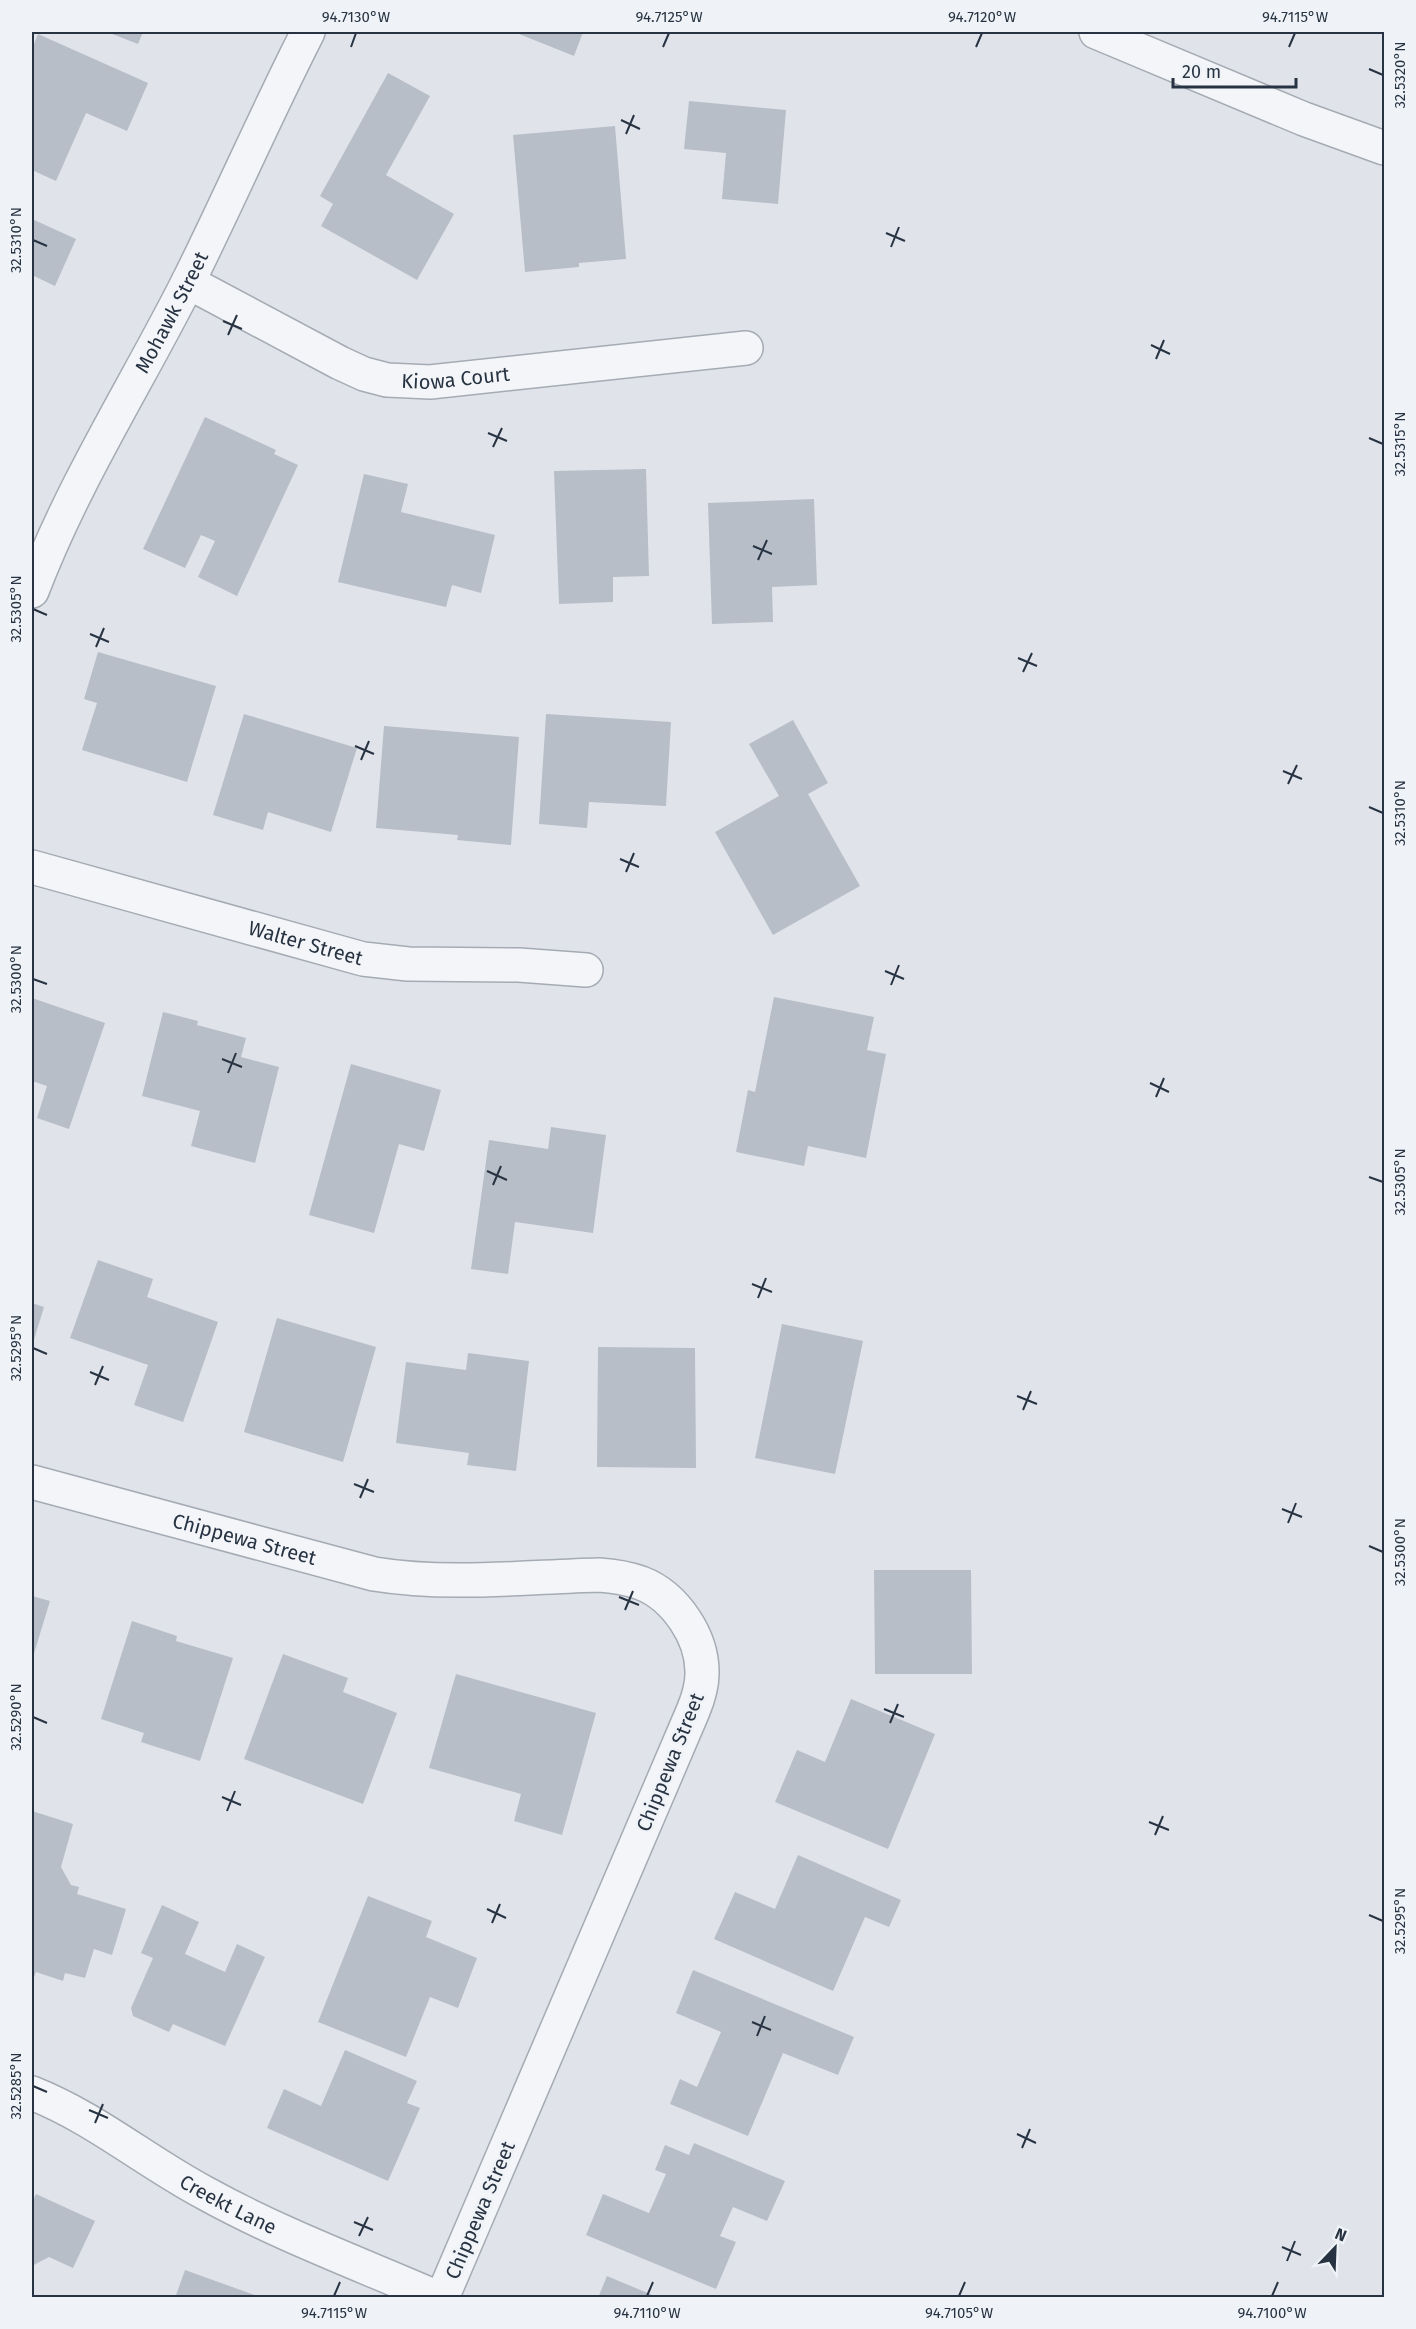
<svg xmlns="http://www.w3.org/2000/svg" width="1416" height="2329" viewBox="0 0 1416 2329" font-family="'Fira Sans',sans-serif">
  <rect width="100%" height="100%" fill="#e0e4ea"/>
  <path fill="#b7bec7" d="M107 32H143L138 44Z
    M514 32H583L574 56Z
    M38 34 148 83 127 131 86 113 56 181 32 170V49Z
    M388 73 430 96 386 175 454 214 417 280 321 226 333 204 320 196Z
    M689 101 786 110 778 204 722 199 726 153 684 149Z
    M615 126 626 259 579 263V267L525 272 513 135Z
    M32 219 76 239 55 286 32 275Z
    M205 417 276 450 274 454 298 465 237 596 198 577 215 541 201 535 185 568 143 549Z
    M646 469 649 576 613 577V602L559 604 554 471Z
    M364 474 408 484 401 512 495 535 481 593 452 585 446 607 338 582Z
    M814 499 817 585 772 587 773 622 712 624 708 503Z
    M98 652 216 686 187 782 82 750 97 703 84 699Z
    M244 714 357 748 331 832 268 812 263 830 213 815Z
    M546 714 671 722 666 806 589 802 587 828 539 824Z
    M793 720 828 783 808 794 860 886 773 935 715 832 779 796 749 744Z
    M384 726 519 737 511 845 457 840 458 835 376 828Z
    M774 997 874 1017 867 1050 886 1054 866 1158 808 1146 804 1166 736 1152 748 1090 755 1092Z
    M32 998 105 1023 69 1129 37 1118 47 1086 32 1081Z
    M163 1012 198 1021 197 1025 246 1038 241 1057 279 1067 255 1163 191 1146 200 1111 142 1096Z
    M351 1064 441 1090 424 1151 399 1144 374 1233 309 1215Z
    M551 1127 606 1135 593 1233 515 1222 508 1274 471 1269 489 1140 548 1149Z
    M98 1260 153 1279 147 1297 218 1322 183 1422 134 1405 148 1365 70 1338Z
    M32 1303 44 1307 32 1346Z
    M277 1318 376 1347 343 1462 244 1432Z
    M782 1324 863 1341 835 1474 755 1458Z
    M598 1347 695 1348 696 1468 597 1467Z
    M468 1353 529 1361 516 1471 467 1465 469 1453 396 1443 406 1362 466 1370Z
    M874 1570H971L972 1674H875Z
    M32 1596 50 1601 32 1660Z
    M132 1621 177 1636 176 1641 233 1658 200 1761 141 1742 144 1733 101 1719Z
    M283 1654 348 1678 343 1692 397 1713 363 1804 244 1759Z
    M456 1674 596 1713 562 1835 514 1821 521 1794 429 1768Z
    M851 1699 935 1734 888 1849 775 1802 797 1750 825 1762Z
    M32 1811 73 1824 61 1867 71 1885 79 1887 77 1894 126 1909 112 1955 94 1949 85 1978 65 1973 63 1981 36 1972 32 1983Z
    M798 1855 901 1900 889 1927 865 1917 833 1991 714 1939 735 1892 775 1909Z
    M368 1896 432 1921 426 1937 477 1958 458 2008 430 1997 406 2057 318 2022Z
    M162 1905 199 1922 185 1954 225 1972 237 1944 265 1957 225 2046 173 2024 169 2032 133 2016 131 2008 153 1958 141 1953Z
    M693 1970 854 2037 838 2075 783 2053 748 2136 670 2104 680 2079 697 2087 721 2032 676 2013Z
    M345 2050 417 2081 407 2103 420 2108 388 2181 267 2128 284 2089 321 2106Z
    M694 2143 785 2181 767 2221 733 2207 720 2236 736 2242 716 2289 586 2235 603 2194 649 2213 666 2174 655 2170 665 2145 689 2155Z
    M36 2194 95 2221 73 2268 49 2257 32 2266V2203Z
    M185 2270 260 2297V2298H175Z
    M607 2276 657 2297V2298H598Z"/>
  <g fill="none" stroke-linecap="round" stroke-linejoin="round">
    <defs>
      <g id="minor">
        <path id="s1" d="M188 282 340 363 364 374 387 380 430 382 746 348"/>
        <path id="s2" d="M32 591C73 483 136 385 188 282 229 200 266 114 308 32"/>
        <path id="s3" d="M32 867 363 959 408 964 519 965 586 970"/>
        <path id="s4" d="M32 1482 374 1574C448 1586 525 1577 599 1575 614 1576 627 1578 641 1583 675 1596 703 1637 702 1674 702 1687 698 1699 693 1711L442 2298"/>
        <path id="s5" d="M32 2093C95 2118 145 2161 205 2193 279 2234 360 2264 438 2298"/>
      </g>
      <path id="tertiary" d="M1096 32 1304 119 1384 148"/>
    </defs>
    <use href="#minor" stroke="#a5abb4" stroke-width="36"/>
    <use href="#tertiary" stroke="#a5abb4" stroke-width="36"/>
    <use href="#minor" stroke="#f3f5f8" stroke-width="33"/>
    <use href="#tertiary" stroke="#f3f5f8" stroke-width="33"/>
  </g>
  <path fill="none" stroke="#273342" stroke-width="2" d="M351 47 356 33M663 47 669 33M976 47 982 33M1289 47 1295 33M1369 69 1383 75M621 120 640 129M626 134 634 115M886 233 905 241M33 240 47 246M891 247 899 227M223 321 242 329M228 335 237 315M1151 345 1170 354M1156 359 1164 340M488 433 507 441M1369 438 1383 444M493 447 502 428M753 546 772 554M758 560 767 540M33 609 47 615M90 634 109 642M96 647 104 628M1018 658 1037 666M1023 672 1032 653M355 746 374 754M361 760 369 741M1283 771 1302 779M1288 784 1297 765M1369 807 1383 813M620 859 639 867M626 872 634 853M885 971 904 979M33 979 47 984M891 985 899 965M222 1059 242 1067M228 1073 236 1053M1150 1083 1169 1092M1156 1097 1164 1078M487 1171 507 1180M1369 1177 1383 1182M493 1185 501 1166M752 1284 772 1292M758 1298 766 1278M33 1348 47 1354M90 1372 109 1380M95 1385 103 1366M1017 1396 1037 1404M1023 1410 1031 1391M354 1484 374 1492M360 1498 368 1479M1282 1509 1302 1517M1288 1523 1296 1503M1369 1546 1383 1552M619 1597 639 1605M625 1610 633 1591M884 1709 904 1717M33 1717 47 1723M890 1723 898 1704M222 1797 241 1805M227 1811 235 1791M1149 1822 1169 1830M1155 1835 1163 1816M487 1909 506 1918M1369 1915 1383 1921M492 1923 500 1904M752 2022 771 2030M757 2036 765 2016M33 2086 47 2092M89 2110 108 2118M95 2123 103 2104M1017 2134 1036 2143M1022 2148 1030 2129M354 2222 373 2230M359 2236 368 2217M1282 2247 1301 2255M1287 2261 1295 2241M334 2296 340 2282M647 2296 653 2282M959 2296 965 2282M1272 2296 1278 2282"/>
  <g text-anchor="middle" stroke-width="5" stroke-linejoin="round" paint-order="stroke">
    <g font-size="20" fill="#273342" stroke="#eff3f7">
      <text dy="7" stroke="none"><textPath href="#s2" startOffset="312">Mohawk Street</textPath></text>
      <text dy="7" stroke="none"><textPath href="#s1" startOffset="291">Kiowa Court</textPath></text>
      <text dy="7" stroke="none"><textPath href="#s3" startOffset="284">Walter Street</textPath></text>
      <text dy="7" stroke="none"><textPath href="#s4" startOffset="220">Chippewa Street</textPath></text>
      <text transform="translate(670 1762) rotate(-68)" y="7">Chippewa Street</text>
      <text dy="7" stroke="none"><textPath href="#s5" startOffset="226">Creekt Lane</textPath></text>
      <text transform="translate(480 2210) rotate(-67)" y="7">Chippewa Street</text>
    </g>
  </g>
  <rect width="1416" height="2329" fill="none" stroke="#eff3f7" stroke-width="66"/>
  <g transform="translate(1335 2248) rotate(23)" stroke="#eff3f7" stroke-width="4.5" paint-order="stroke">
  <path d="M0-4.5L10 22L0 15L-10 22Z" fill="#273342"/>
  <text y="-9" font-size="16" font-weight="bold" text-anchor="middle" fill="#273342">N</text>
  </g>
  <path d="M1173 78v9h123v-9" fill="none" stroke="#273342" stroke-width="3"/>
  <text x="1182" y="78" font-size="18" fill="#273342" stroke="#eff3f7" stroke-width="4.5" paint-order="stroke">20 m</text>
  <rect x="33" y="33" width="1350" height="2263" fill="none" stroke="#273342" stroke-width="2"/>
  <g font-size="15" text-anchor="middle" fill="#273342">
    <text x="356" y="22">94.7130°W</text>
    <text x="669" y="22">94.7125°W</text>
    <text x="982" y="22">94.7120°W</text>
    <text x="1295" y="22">94.7115°W</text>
    <text transform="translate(1400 75) rotate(-90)" y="5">32.5320°N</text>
    <text transform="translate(16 240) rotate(-90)" y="5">32.5310°N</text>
    <text transform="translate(1400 444) rotate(-90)" y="5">32.5315°N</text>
    <text transform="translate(16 609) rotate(-90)" y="5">32.5305°N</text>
    <text transform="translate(1400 813) rotate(-90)" y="5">32.5310°N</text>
    <text transform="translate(16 979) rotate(-90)" y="5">32.5300°N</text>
    <text transform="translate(1400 1182) rotate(-90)" y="5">32.5305°N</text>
    <text transform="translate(16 1348) rotate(-90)" y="5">32.5295°N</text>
    <text transform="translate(1400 1552) rotate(-90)" y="5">32.5300°N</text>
    <text transform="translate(16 1717) rotate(-90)" y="5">32.5290°N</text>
    <text transform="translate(1400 1921) rotate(-90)" y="5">32.5295°N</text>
    <text transform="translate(16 2086) rotate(-90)" y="5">32.5285°N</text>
    <text x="334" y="2318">94.7115°W</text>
    <text x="647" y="2318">94.7110°W</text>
    <text x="959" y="2318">94.7105°W</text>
    <text x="1272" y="2318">94.7100°W</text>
  </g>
</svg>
